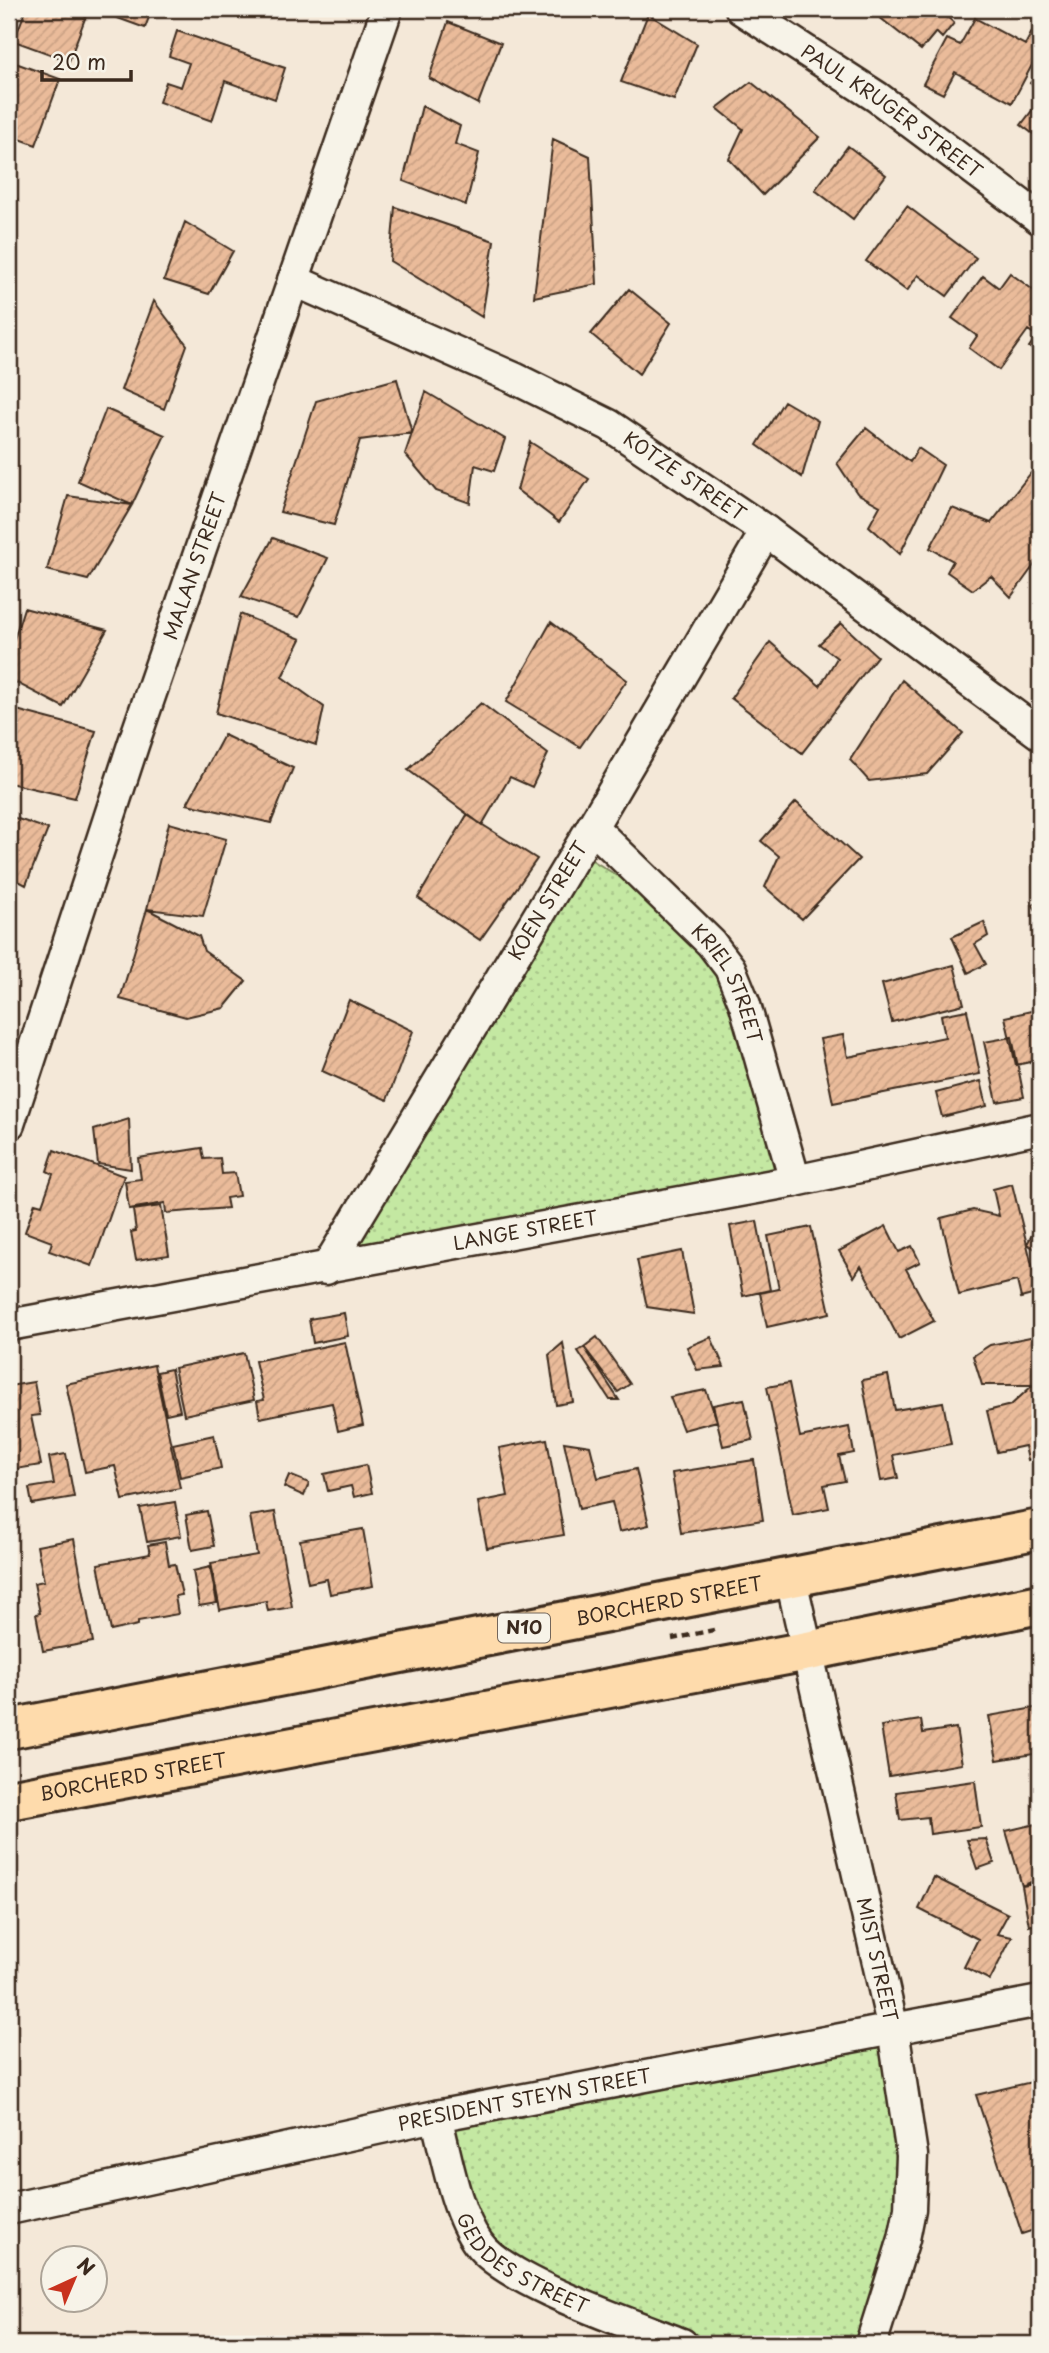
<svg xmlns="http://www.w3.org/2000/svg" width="1049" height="2353" viewBox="0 0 1049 2353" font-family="'Playpen Sans',sans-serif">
  <defs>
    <pattern id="park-dots" width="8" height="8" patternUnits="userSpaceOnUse" patternTransform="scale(1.75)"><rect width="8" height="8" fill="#c4e8a2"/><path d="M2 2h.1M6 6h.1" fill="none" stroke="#a9c78b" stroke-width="1.8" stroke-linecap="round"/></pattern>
    <pattern id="building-hatch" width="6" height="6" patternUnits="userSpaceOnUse" patternTransform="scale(1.75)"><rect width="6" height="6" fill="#eabb9a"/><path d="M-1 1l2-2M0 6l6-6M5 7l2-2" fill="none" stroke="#caa184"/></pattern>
  </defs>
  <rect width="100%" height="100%" fill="#f4e8d8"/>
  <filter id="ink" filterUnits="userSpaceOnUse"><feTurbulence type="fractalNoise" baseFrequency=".0143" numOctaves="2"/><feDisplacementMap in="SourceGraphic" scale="14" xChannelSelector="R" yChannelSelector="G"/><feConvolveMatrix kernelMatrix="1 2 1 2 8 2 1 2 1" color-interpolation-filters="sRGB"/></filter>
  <g filter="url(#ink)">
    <path fill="url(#park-dots)" stroke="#808960" stroke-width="2" d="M574 849 707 931 784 1173 334 1263Z
      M884 2035 907 2152 902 2219 861 2344H677L478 2254 448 2120Z"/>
    <path fill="url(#building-hatch)" stroke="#3b2a1e" stroke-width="2" d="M26 9H77L87 13 69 61 14 41Z
      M105 9H152L145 28 104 13Z
      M869 9H950L945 15 954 23 942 38 936 32 921 50Z
      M648 14 697 44 674 100 621 82Z
      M1040 17V50L1012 103 955 72 943 94 923 84 947 39 960 45 975 18 1025 45Z
      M448 22 501 43 478 104 429 78Z
      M177 31 285 68 275 99 225 81 212 121 159 102 166 82 181 87 189 63 169 56Z
      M10 61 60 79 36 145 9 135Z
      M1040 70V91L1030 83Z
      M751 82 820 137 763 195 729 159 743 129 717 108Z
      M1040 100V139L1021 125Z
      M422 106 460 126 455 144 479 153 466 205 403 181Z
      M553 139 590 156 597 284 534 297Z
      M848 146 886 175 853 219 815 190Z
      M9 196 17 199 9 221Z
      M907 206 976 258 947 296 918 275 907 291 866 261Z
      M395 207 494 241 482 317 390 261Z
      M185 222 233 251 209 294 164 280Z
      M1010 273 1040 295V356L1029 347 1037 336 1028 330 999 370 969 348 977 336 952 318 983 276 999 288Z
      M629 289 671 323 639 374 591 334Z
      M154 301 187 345 164 409 121 390Z
      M397 379 412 433 360 440 334 525 280 512 316 401Z
      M426 392 505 439 494 471 475 465 470 503 436 491 405 454Z
      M784 401 818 421 802 477 757 445Z
      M106 409 165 435 132 505 78 481Z
      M866 428 910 462 918 448 943 465 900 554 869 526 880 506 857 493 837 463Z
      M530 442 589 479 559 522 517 490Z
      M1034 469 1040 473V557L1011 597 991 576 973 590 947 572 953 561 930 548 952 508 991 523Z
      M68 496 132 505 88 580 47 570Z
      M273 538 328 558 299 617 241 597Z
      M24 608 107 630 63 707 9 679V655Z
      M240 614 301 639 282 677 324 707 316 745 216 713Z
      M551 622 627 680 580 747 506 702Z
      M841 623 877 656 802 753 731 698 770 642 820 686 837 658 819 644Z
      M902 680 963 733 927 774 869 781 850 760Z
      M481 703 548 754 532 787 510 777 482 825 408 770Z
      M9 708 96 731 75 798 9 783Z
      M224 735 293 768 271 823 187 804Z
      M796 802 859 859 802 919 765 887 779 856 761 841Z
      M467 815 537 859 480 940 418 898Z
      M9 816 48 829 26 885 9 876Z
      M169 823 226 839 203 916 147 909Z
      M1040 901V917L1033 905Z
      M147 909 199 936 204 951 246 981 224 1008 186 1017 120 999Z
      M984 922 988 936 975 944 986 964 968 973 952 937Z
      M954 965 964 1004 892 1022 882 984Z
      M349 1000 413 1031 387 1100 322 1071Z
      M1040 1009V1060L1016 1065 1005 1017Z
      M967 1010 980 1074 833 1103 820 1039 843 1035 848 1057 945 1037 941 1015Z
      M1012 1037 1024 1097 997 1102 984 1042Z
      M981 1081 987 1106 942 1117 936 1093Z
      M129 1119 131 1169 98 1164 94 1130Z
      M202 1148 204 1159 220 1158 222 1174 235 1173 239 1196 226 1198 228 1208 166 1213 165 1203 129 1209 125 1181 141 1179 138 1158Z
      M54 1150 124 1176 92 1266 49 1251 52 1242 25 1232 35 1203 42 1205 53 1174 47 1171Z
      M1012 1184 1039 1293 1021 1298 1017 1281 959 1295 941 1218 973 1210 999 1216 993 1189Z
      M161 1206 169 1255 136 1260 131 1232 136 1231 133 1210Z
      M1040 1220V1252L1027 1244Z
      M757 1221 770 1290 743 1296 730 1226Z
      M886 1226 899 1252 912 1246 920 1262 906 1269 934 1321 899 1339 861 1266 854 1277 839 1251Z
      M811 1227 830 1313 767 1327 760 1293 779 1289 768 1236Z
      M682 1251 694 1314 647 1307 637 1260Z
      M344 1313 348 1336 313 1343 309 1319Z
      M1040 1335V1378L1033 1385H982L973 1356 990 1345Z
      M597 1337 630 1384 618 1392 584 1347Z
      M711 1337 724 1367 697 1370 687 1347Z
      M345 1342 363 1425 338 1431 332 1403 260 1418 257 1401 264 1400 255 1361Z
      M563 1343 573 1402 556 1405 549 1355Z
      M584 1347 619 1400H610L578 1351Z
      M244 1353 254 1400 184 1415 174 1368Z
      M154 1365 180 1488 123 1500 115 1466 85 1472 66 1384Z
      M171 1369 180 1411 166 1414 157 1372Z
      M888 1375 895 1410 943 1402 951 1444 893 1455 898 1478 881 1481 862 1380Z
      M34 1382 40 1415 31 1416 41 1465 9 1470V1386Z
      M789 1383 800 1437 849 1427 854 1453 839 1456 845 1481 824 1485 829 1508 793 1515 767 1387Z
      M1033 1385 1040 1389V1457L1028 1460 1025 1446 997 1452 987 1411 1011 1405Z
      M706 1390 717 1421 683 1430 670 1397Z
      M744 1399 753 1440 723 1446 713 1405Z
      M214 1435 221 1468 180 1477 173 1444Z
      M547 1439 564 1535 487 1548 478 1502 508 1496 499 1448Z
      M564 1442 590 1446 598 1478 636 1469 649 1525 619 1532 612 1502 579 1509Z
      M66 1454 74 1497 32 1504 29 1488 54 1484 49 1457Z
      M754 1460 763 1520 681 1533 672 1473Z
      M366 1465 372 1493 354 1497 351 1486 328 1491 324 1474Z
      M289 1475 309 1483 304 1496 284 1487Z
      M175 1502 181 1536 147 1542 140 1508Z
      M207 1511 214 1546 192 1550 186 1515Z
      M275 1512 292 1607 268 1611 266 1601 220 1610 211 1563 257 1555 250 1516Z
      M363 1529 373 1586 330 1594 327 1579 308 1583 300 1540Z
      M74 1539 93 1642 43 1651 36 1614 40 1613 34 1583 44 1581 37 1546Z
      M165 1542 169 1565 175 1564 182 1595 175 1596 178 1614 138 1621V1625L111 1631 98 1564 150 1554 148 1545Z
      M210 1567 217 1603 199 1606 193 1571Z
      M1040 1707V1753L997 1760 989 1716Z
      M921 1720 923 1733 956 1728 962 1764 889 1776 881 1726Z
      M975 1781 981 1827 930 1834 928 1817 900 1820 896 1792Z
      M1040 1823V1878L1022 1886 1006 1831Z
      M986 1839 994 1863 977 1869 967 1840Z
      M934 1877 1008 1914 997 1934 1012 1937 990 1980 964 1967 978 1939 919 1909Z
      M1040 1883V1924L1029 1926 1022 1886Z
      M1040 2080V2228L1022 2234 976 2095Z"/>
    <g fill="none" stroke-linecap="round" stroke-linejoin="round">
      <defs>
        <g id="street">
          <path id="s1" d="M741 9 877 97 1040 219"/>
          <path id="s2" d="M293 280 514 378 609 425 766 531 1040 734"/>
          <path id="s3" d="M592 827 711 943 730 968 745 1005 795 1181"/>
          <path id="s4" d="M9 1124 134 742 387 9"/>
          <path id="s5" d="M326 1269 592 827 766 531"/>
          <path id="s6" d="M9 1325 795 1181 1040 1128"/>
          <path id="s7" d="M790 1575 893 2029 912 2155 910 2209 904 2239 871 2344"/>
          <path id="s8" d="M436 2116C446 2154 455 2212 478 2243 506 2283 633 2324 682 2344"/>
          <path id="s9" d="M9 2209 436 2116 1040 2001"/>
        </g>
        <g id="highway">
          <path id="s10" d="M9 1729 1040 1529"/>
          <path id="s11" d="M9 1800 808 1651 1040 1604"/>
        </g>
      </defs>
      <use href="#street" stroke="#3b2a1e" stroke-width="35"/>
      <use href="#highway" stroke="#3b2a1e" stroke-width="44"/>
      <path stroke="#3b2a1e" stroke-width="4.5" stroke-dasharray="7 5" stroke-linecap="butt" d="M672 1639 718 1629"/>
      <use href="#street" stroke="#f7f3e8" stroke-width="30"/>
      <use href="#highway" stroke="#fedbac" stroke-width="38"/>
    </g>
  </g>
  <g text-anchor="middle" stroke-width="5" stroke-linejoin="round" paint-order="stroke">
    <rect fill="#f7f3e8" stroke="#73665b" stroke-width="2" x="498" y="1613.5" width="52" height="29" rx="5"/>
    <g font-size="18" font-weight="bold" fill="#3b2a1e">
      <text x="524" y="1634">N10</text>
    </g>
    <g font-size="19" fill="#3b2a1e" stroke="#f7f3e8">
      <text dy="7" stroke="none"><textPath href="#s1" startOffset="182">PAUL KRUGER STREET</textPath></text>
      <text dy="7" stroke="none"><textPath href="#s2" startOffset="439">KOTZE STREET</textPath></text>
      <text dy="7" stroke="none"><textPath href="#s4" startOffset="588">MALAN STREET</textPath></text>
      <text dy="7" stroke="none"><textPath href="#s5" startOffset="430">KOEN STREET</textPath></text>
      <text dy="7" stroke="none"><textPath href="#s3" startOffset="210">KRIEL STREET</textPath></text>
      <text dy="7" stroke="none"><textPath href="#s6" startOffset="525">LANGE STREET</textPath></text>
      <text dy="7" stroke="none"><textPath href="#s10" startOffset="672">BORCHERD STREET</textPath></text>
      <text dy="7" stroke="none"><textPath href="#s11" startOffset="126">BORCHERD STREET</textPath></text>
      <text dy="7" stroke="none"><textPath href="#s7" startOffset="394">MIST STREET</textPath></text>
      <text dy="7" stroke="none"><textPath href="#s9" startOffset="527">PRESIDENT STEYN STREET</textPath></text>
      <text dy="7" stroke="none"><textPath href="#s8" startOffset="182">GEDDES STREET</textPath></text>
    </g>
  </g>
  <rect width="1049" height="2353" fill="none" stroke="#f7f3e8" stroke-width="35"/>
  <rect x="18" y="18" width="1014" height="2318" fill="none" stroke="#3b2a1e" stroke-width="2.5" filter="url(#ink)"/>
  <g transform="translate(74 2279) rotate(44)"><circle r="33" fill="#f7f3e8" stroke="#aca397" stroke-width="2"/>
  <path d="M0-5L12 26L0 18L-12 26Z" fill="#c8321e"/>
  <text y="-10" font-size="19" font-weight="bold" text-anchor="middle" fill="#3b2a1e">N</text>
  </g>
  <path d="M42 70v10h89v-10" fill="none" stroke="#3b2a1e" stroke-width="3.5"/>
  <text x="52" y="70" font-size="21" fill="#3b2a1e" stroke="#f7f3e8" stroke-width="5" paint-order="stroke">20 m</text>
</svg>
